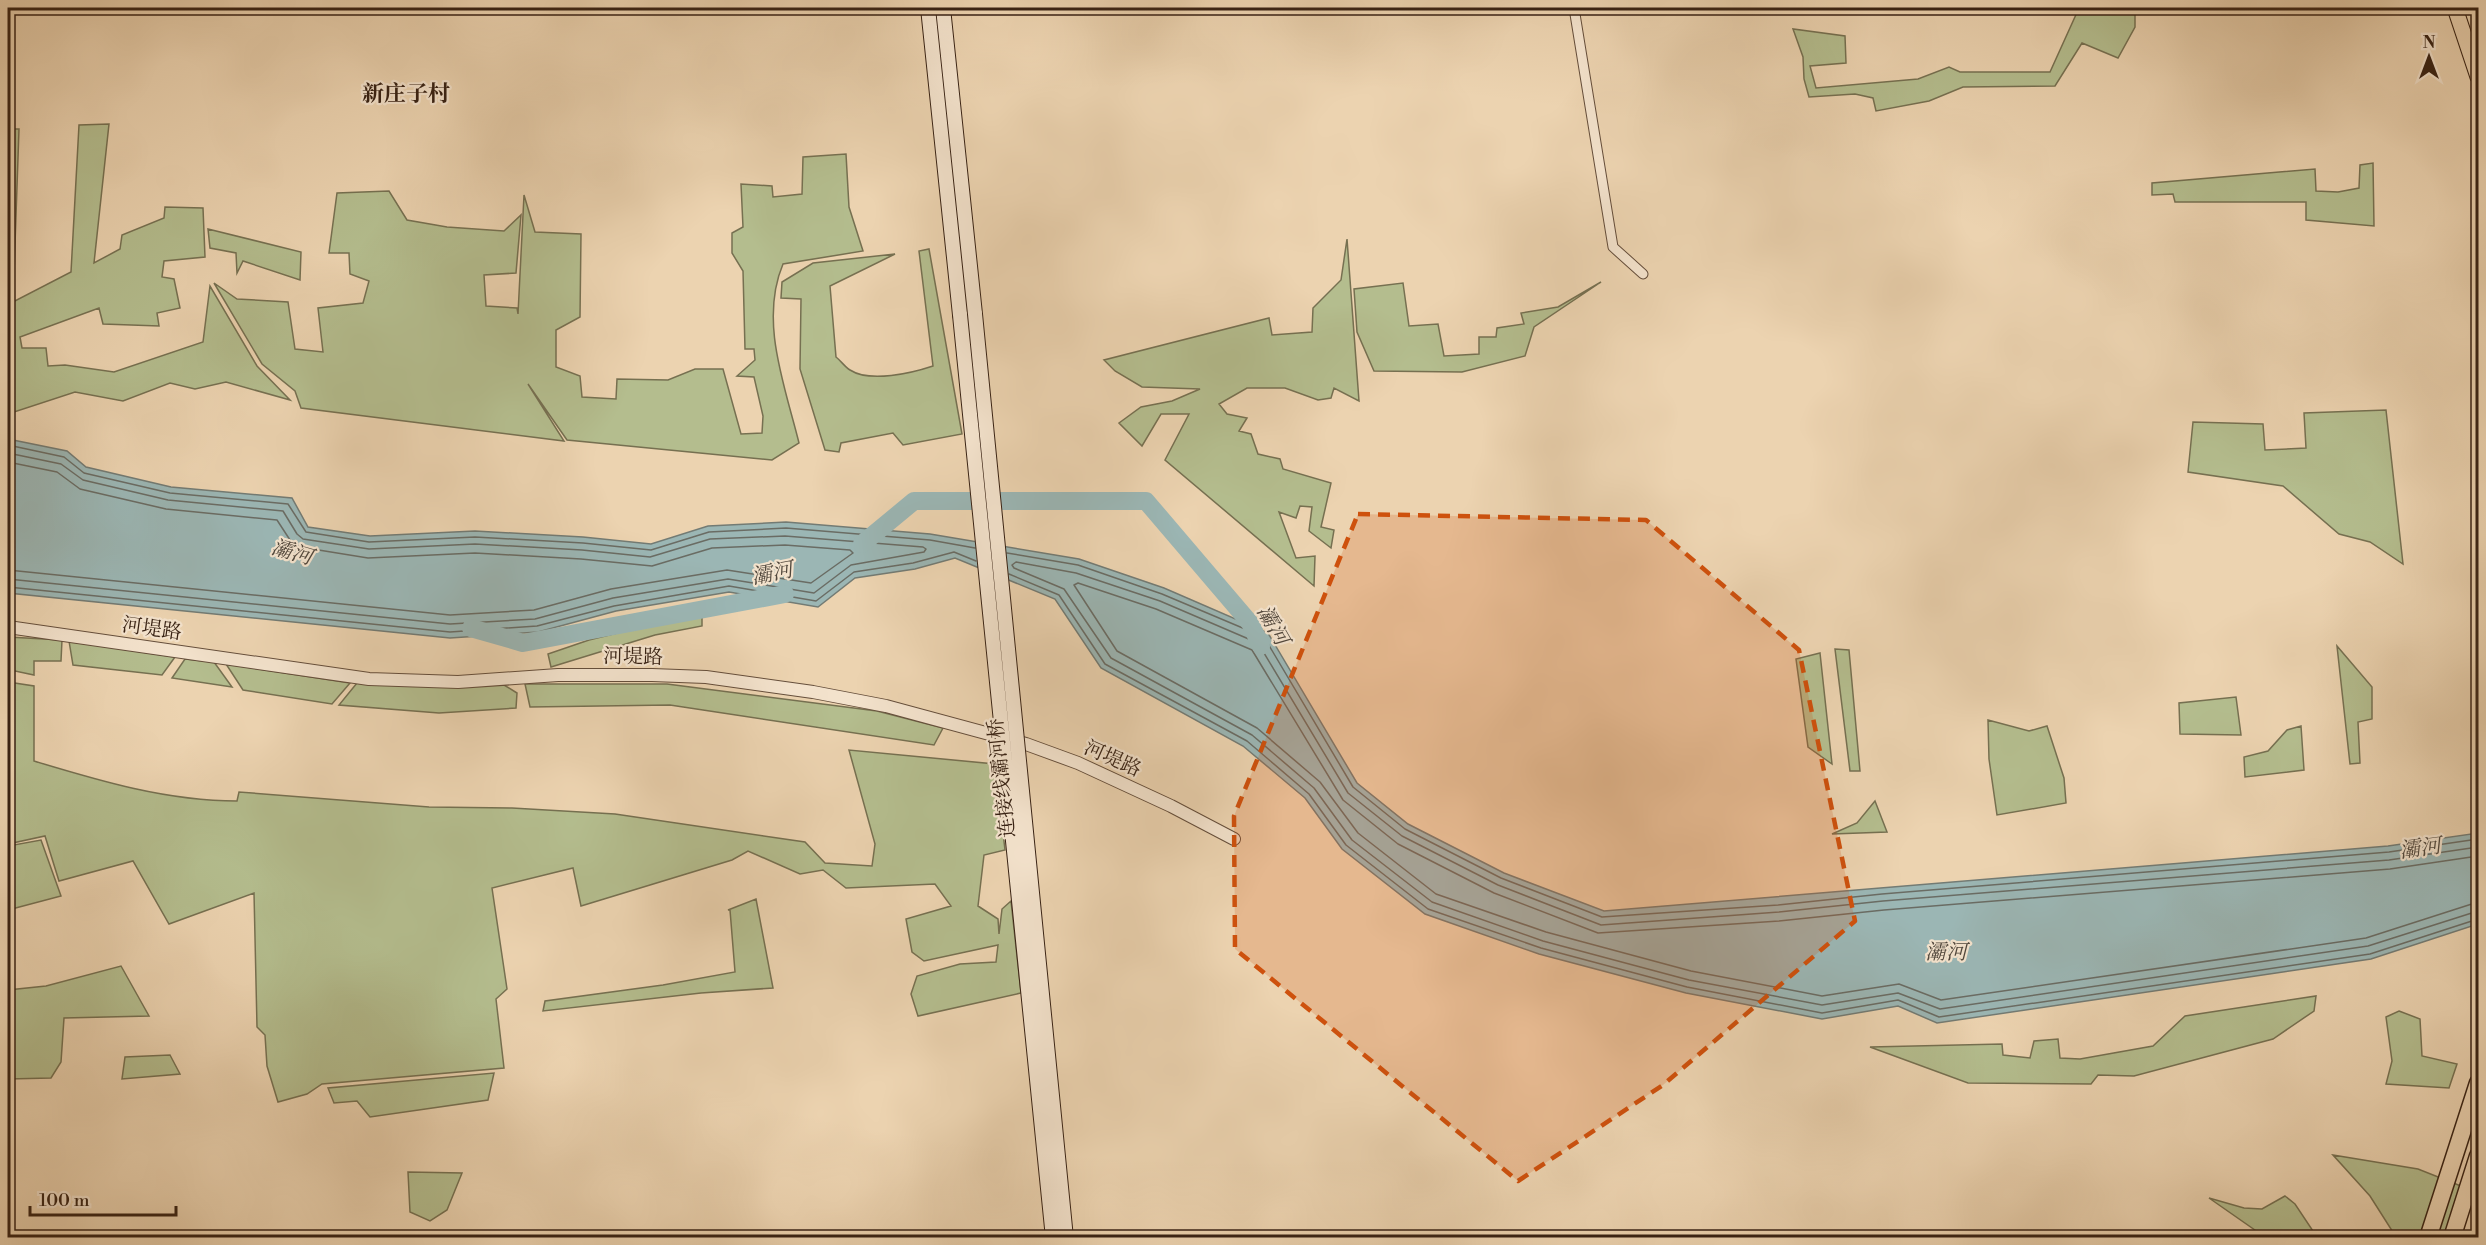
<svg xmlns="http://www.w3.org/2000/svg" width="2486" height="1245" viewBox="0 0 2486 1245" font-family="'Libre Bodoni','Noto Serif SC',serif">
  <rect width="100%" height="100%" fill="#ecd3b0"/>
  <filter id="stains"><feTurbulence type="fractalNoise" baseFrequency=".00333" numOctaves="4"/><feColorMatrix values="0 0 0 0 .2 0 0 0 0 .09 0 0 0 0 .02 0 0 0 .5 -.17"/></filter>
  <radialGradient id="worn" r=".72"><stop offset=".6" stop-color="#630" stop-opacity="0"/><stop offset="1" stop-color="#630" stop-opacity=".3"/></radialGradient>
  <path fill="#b4bd8e" stroke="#767051" stroke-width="1.5" d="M2079 8H2135V27L2118 58 2082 43 2055 86 1963 87 1929 101 1876 111 1873 98 1855 94 1809 97 1804 79 1803 57 1793 29 1845 36 1846 63 1810 66 1816 88 1918 79 1949 67 1960 72H2050Z
    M109 124 94 263 120 249 122 235 164 218 165 207 203 208 205 257 164 261 162 277 174 279 180 308 157 313 159 326 103 324 99 308 20 337 22 348H46L48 366 65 365 114 372 203 342 210 286 257 366 290 400 226 382 195 389 170 383 123 401 75 392 8 414V129H19L13 302 71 272 79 125Z
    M846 154 849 207 863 251 783 264C759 321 785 386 799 443L772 460 567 440 528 384 564 441 301 408 295 391 262 364 214 283 237 299 288 302 295 349 323 352 318 308 363 303 369 281 350 274 349 253H329L337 193 389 191 407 220 447 227 504 231 521 215 516 273 484 275 486 306 517 308 518 314 524 195 535 232 581 234 580 317 556 330V367L580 376 582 397 616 399 617 379 668 380 695 369H723L741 434 762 433 763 416 754 377 737 376 755 360 754 349H745L743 271 732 253V233L743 227 741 184 772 186 773 197 802 194 803 157Z
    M2373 163 2374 226 2306 220V202H2175L2173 194 2152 195V183L2315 169 2316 191 2338 192 2359 188 2360 165Z
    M208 229 301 252 300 280 243 261 237 273 236 253 210 248Z
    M1347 239 1359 401 1334 388 1331 398 1318 400 1285 388H1247L1219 404 1227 414 1247 418 1239 431 1251 434 1258 454 1280 459 1283 469 1331 483 1321 527 1334 530 1331 548 1309 531 1312 507 1300 506 1296 518 1279 512 1296 558 1315 556 1314 586 1165 460 1189 414H1161L1142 446 1119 423 1141 407 1172 401 1200 389 1142 387 1115 371 1104 360 1269 318 1272 335 1312 332 1313 308 1341 280Z
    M929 249 962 434 903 445 893 433 841 443 839 452 825 450 800 369 801 299 781 298 782 282 813 263 895 254 830 286 836 357C841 361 845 367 850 370 870 383 912 373 933 366L919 251Z
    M1601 282 1534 327 1525 356 1462 372 1374 371 1357 332 1354 289 1403 283 1409 326 1438 324 1444 356 1479 354V337H1496L1497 328 1524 324 1521 313 1558 307Z
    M2386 410 2403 564 2370 542 2339 534 2283 486 2188 472 2193 422 2263 424 2265 450 2306 448 2304 413Z
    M702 612V626L655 635 551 667 548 654 589 640Z
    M8 637 62 640 61 661H34V675L10 670 11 659H8Z
    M69 641 175 657 162 675 73 665Z
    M2337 646 2372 687V719L2358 722 2360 763 2350 764Z
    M1835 649 1849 650 1860 771H1850Z
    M1820 653 1832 764 1808 747 1796 659Z
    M185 659 214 662 232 687 172 678Z
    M226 664 350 683 332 704 243 690Z
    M8 682 34 686V761C100 781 167 801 237 801L239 792 429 807 512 808 615 814 805 842 825 863 872 866 875 844 849 750 995 764 1005 850 984 855 978 906 998 919 999 934 1002 909 1011 901 1021 993 918 1016 911 994 917 976 960 964 996 962 998 945 924 961 912 952 906 919 951 906 935 884 846 888 823 870 800 874 748 851 732 860 581 906 573 868 492 888 507 989 496 999 504 1068 322 1084 307 1094 278 1102 267 1066 265 1035 257 1027 254 893 169 924 133 861 59 881 45 836 8 844Z
    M357 683 504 685 517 693 516 708 439 713 339 705Z
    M525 684H667L877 711 943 728 934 745 670 705 530 707Z
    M2236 697 2241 735 2180 734 2179 703Z
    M1988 720 2029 731 2047 726 2064 778 2066 803 1997 815 1989 759Z
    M2301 726 2304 770 2245 777 2244 757 2268 751 2287 730Z
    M1875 801 1887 832 1832 834 1857 823Z
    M41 840 61 896 8 910V893L14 891 8 846Z
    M756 899 773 988 701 993 543 1011 545 1001 663 985 735 972 730 910H728Z
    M121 966 149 1016 64 1018 61 1062 51 1078 8 1079V990L46 986Z
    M2316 996 2314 1011 2273 1039 2134 1076 2098 1075 2091 1084 1968 1083 1870 1047 2002 1044 2003 1055 2030 1058 2034 1041 2058 1039 2060 1058 2080 1059 2153 1046 2185 1016Z
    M2399 1011 2420 1019 2422 1056 2457 1064 2449 1088 2386 1084 2392 1061 2386 1017Z
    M170 1055 180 1074 122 1079 125 1057Z
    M494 1073 488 1100 370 1117 357 1101 334 1103 328 1088Z
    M2333 1155 2418 1169 2471 1190 2461 1237H2396L2370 1196Z
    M408 1172 462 1173 447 1210 430 1221 410 1212Z
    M2285 1196 2295 1204 2317 1237H2265L2209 1198 2244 1208 2262 1209Z"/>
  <path fill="#9bb6b4" stroke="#737b74" stroke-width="1.5" d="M8 439 67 451 86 467 171 487 292 498 308 527 370 536 475 531 583 537 651 544 708 526 786 522 930 534 1079 559 1164 588 1268 633 1357 783 1408 824 1504 873 1604 911 2388 846 2478 833V924L2371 959 1937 1023 1898 1006 1822 1019 1686 993 1539 954 1425 914 1342 849 1305 798 1243 746 1101 668 1055 599 955 558 915 569 855 578 818 607 729 592 616 611 538 632 450 638 8 593Z"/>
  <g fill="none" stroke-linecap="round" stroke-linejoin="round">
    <path stroke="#6a6c64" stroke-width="1.5" d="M8 445 64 457 84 473 170 493 288 504 306 532 369 542 475 537 583 543 651 550 709 532 786 528 930 540 975 548
      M8 453 61 464 83 480 168 500 283 511 297 534 303 539 369 549 475 544 582 550 650 557 710 539 785 536 923 547 926 549 924 552 851 565 814 593 728 579 613 598 535 619 450 624 8 579
      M8 462 57 472 80 489 166 509 277 520 290 540 300 547 368 558 475 553 581 559 652 566 712 548 785 545 850 550 853 553 811 583 727 570 611 589 534 610 450 615 8 570
      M1007 553 1078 565 1162 594 1264 637 1353 787 1405 829 1501 878 1602 917 1778 905 1882 894 2389 852 2478 839
      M1009 574 1059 595 1105 664 1247 741 1309 794 1346 845 1428 909 1541 948 1687 987 1822 1013 1898 1000 1939 1017 2370 954 2478 919
      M8 587 450 632 537 626 614 606 729 586 816 601 854 572 913 563 954 552 976 561
      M2478 847 2389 860 1883 901 1779 912 1601 925 1498 885 1402 836 1348 793 1258 643 1160 601 1076 573 1016 562 1012 565 1014 568 1064 589 1111 658 1252 735 1314 788 1352 840 1432 902 1543 941 1689 980 1822 1005 1898 993 1940 1009 2368 946 2478 911
      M2478 856 2390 869 1884 910 1779 921 1598 933 1494 893 1398 844 1343 800 1252 650 1156 609 1078 583 1074 585 1117 651 1257 728 1320 782 1358 833 1436 894 1546 932 1691 971 1822 996 1899 984 1941 1000 2366 938 2478 902"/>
    <path stroke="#9bb6b4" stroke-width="18" d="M862 544 914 501H1146L1250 623 1261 646
      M471 628 523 643 785 594"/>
    <defs>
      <path id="minor" d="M1574 8 1613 247 1643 274"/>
      <path id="tertiary" d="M8 627 369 679 458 682 558 675H652L706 677 813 692 886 706 1026 744 1078 763 1171 806 1234 839"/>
      <path id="secondary" d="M928 8 960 315
        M943 8 975 314"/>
      <path id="primary" d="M2455 8 2478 77"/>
      <path id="motorway" d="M2428 1238 2478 1083
        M2452 1238 2478 1156"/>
    </defs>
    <use href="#minor" stroke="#654e3b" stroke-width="11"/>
    <use href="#tertiary" stroke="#654e3b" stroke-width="14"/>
    <use href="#secondary" stroke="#382214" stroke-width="16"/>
    <use href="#primary" stroke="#382214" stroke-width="17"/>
    <use href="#motorway" stroke="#382214" stroke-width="19"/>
    <use href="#minor" stroke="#f3e2cc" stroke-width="9"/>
    <use href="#tertiary" stroke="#f3e2cc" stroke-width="12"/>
    <use href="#secondary" stroke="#f3e2cc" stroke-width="14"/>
    <use href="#primary" stroke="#ecd3b0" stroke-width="15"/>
    <use href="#motorway" stroke="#ecd3b0" stroke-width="16"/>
    <defs>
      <path id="secondary-bridge" d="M975 314 1066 1238
        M960 315 1053 1238"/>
    </defs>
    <use href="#secondary-bridge" stroke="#382214" stroke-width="16" stroke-linecap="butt"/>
    <use href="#secondary-bridge" stroke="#f3e2cc" stroke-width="14"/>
  </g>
  <path fill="#ce510d" fill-opacity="0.2" stroke="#ce510d" stroke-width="4.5" stroke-dasharray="12 8" stroke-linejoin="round" d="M1358 514 1646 520 1799 650 1855 921 1663 1085 1518 1181 1235 949 1234 816Z"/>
  <g text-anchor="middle" stroke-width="4.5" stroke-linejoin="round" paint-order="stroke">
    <g font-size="20" fill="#382214" stroke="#f3e2cc">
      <text transform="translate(152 628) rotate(8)" y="7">河堤路</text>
      <text transform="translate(633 656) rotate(1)" y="7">河堤路</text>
      <text transform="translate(1113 758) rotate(24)" y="7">河堤路</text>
      <text transform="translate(1001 778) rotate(-96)" y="7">连接线灞河桥</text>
    </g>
    <g font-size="21" font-style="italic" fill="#51473c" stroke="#f3e2cc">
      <text transform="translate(292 552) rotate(16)" y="7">灞河</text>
      <text transform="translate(772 573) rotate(-11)" y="7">灞河</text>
      <text transform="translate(1273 625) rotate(60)" y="7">灞河</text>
      <text transform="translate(2420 848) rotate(-8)" y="7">灞河</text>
      <text x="1946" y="959">灞河</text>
    </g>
    <g font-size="22" font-weight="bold" fill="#382214" stroke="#f3e2cc">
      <text x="406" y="101">新庄子村</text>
    </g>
  </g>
  <rect width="2486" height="1245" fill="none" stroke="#ecd3b0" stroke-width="30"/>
  <rect x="9" y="9" width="2468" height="1227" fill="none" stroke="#382214" stroke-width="3"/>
  <rect x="15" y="15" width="2456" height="1215" fill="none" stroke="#382214" stroke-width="1.5"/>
  <g transform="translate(2429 57)" stroke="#f3e2cc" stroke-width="4.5" paint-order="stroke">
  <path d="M0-4.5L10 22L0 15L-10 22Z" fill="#382214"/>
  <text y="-9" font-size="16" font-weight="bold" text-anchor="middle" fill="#382214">N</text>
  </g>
  <path d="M30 1206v9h146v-9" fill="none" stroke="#382214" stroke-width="3"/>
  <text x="39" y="1206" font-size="18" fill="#382214" stroke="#f3e2cc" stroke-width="4.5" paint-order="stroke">100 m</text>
  <rect width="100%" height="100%" filter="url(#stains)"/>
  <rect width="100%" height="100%" fill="url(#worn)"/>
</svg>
